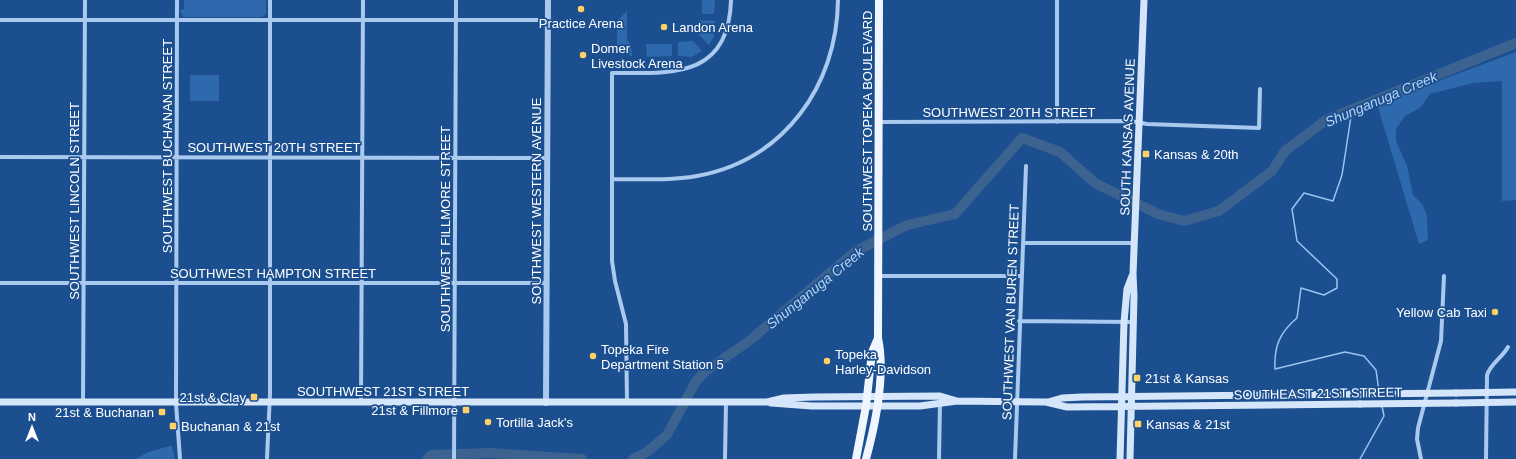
<svg xmlns="http://www.w3.org/2000/svg" width="1516" height="459" viewBox="0 0 1516 459" font-family="Arial,sans-serif">
  <rect width="100%" height="100%" fill="#1b4f8f"/>
  <path fill="#2e69ad" d="M184 0H266V14L262 17H183L180 10 184 9Z
    M702 0H715L714 14H702Z
    M627 11V40L631 44 632 56 622 53 617 45V21Z
    M699 20 715 21 714 36 709 45 699 35Z
    M693 41 702 51 692 57 678 56V42Z
    M646 44H672V56L647 57Z
    M1516 52V200L1502 201V81L1473 83 1430 94 1420 108 1405 116 1396 129V141L1407 166 1413 195 1422 204 1427 215 1428 240 1419 244 1377 104Z
    M190 75H219V101H190Z
    M170 446H172L175 459H136L148 452Z"/>
  <g fill="none" stroke-linecap="round" stroke-linejoin="round">
    <path stroke="#9cc4f0" stroke-width="1.5" d="M1352 110 1342 175 1333 201 1304 193 1292 209 1297 241 1337 279V288L1324 295 1301 288 1297 318C1279 333 1274 347 1275 369L1345 352 1364 356 1376 370 1379 391
      M1360 459 1384 416 1382 406"/>
    <path stroke="#3c6290" stroke-width="10" d="M427 459 431 455 490 453 582 459
      M633 459 647 452 667 435 696 381 706 371 749 341 856 251 907 225 955 214 1022 138 1060 152 1095 183 1158 214 1184 221 1219 211 1272 171 1285 151 1326 120 1516 43"/>
    <path stroke="#a9c9ee" stroke-width="4" d="M177 0 176 403 180 459
      M1057 0V122
      M0 20H548
      M879 122 1130 121 1147 124 1259 128 1260 89
      M0 157 547 158
      M612 179C640 179 669 181 697 176 784 160 837 86 838 0
      M1023 243H1135
      M879 276H1021
      M0 283H547
      M1019 321 1134 322
      M83 402 85 0
      M627 402 626 324 615 281 612 261V73C671 73 729 79 731 0
      M361 403 363 0
      M267 458 270 394V0
      M454 459 456 0
      M725 459 726 402
      M939 459 940 402
      M1015 459 1026 166
      M1421 459 1417 439 1418 428 1441 341 1444 276
      M1486 459 1487 375C1491 363 1502 358 1508 347"/>
    <path stroke="#a9c9ee" stroke-width="6" d="M546 403 548 0"/>
    <path stroke="#d6e6fa" stroke-width="7" d="M1456 393 1516 392
      M0 402H767L784 398 814 397 940 396 957 401
      M1048 402 1062 398 1082 397 1360 394
      M771 403 812 406H920L957 401 1046 402 1067 407 1360 404
      M1456 403 1516 402
      M1120 459 1124 322 1127 289 1132 276
      M1130 459 1134 296 1133 274 1144 0"/>
    <path stroke="#f0f6ff" stroke-width="8" d="M856 459 866 406 872 352 878 338
      M866 459C876 422 886 375 878 338L879 0"/>
    <path stroke="#d6e6fa" stroke-width="7" d="M1360 394 1456 393
      M1360 404 1456 403"/>
  </g>
  <g fill="#ffd166" stroke="#1b4f8f" stroke-width="1.5">
    <circle cx="581" cy="9" r="4"/>
    <circle cx="664" cy="27" r="4"/>
    <circle cx="583" cy="55" r="4"/>
    <rect x="1142" y="150" width="8" height="8" rx="2"/>
    <circle cx="1495" cy="312" r="4"/>
    <circle cx="593" cy="356" r="4"/>
    <circle cx="827" cy="361" r="4"/>
    <rect x="1133" y="374" width="8" height="8" rx="2"/>
    <rect x="250" y="393" width="8" height="8" rx="2"/>
    <rect x="462" y="406" width="8" height="8" rx="2"/>
    <rect x="158" y="408" width="8" height="8" rx="2"/>
    <circle cx="488" cy="422" r="4"/>
    <rect x="1134" y="420" width="8" height="8" rx="2"/>
    <rect x="169" y="422" width="8" height="8" rx="2"/>
  </g>
  <g text-anchor="middle" stroke-width="3.5" stroke-linejoin="round" paint-order="stroke">
    <g font-size="13" fill="#fff" stroke="#1b4f8f" text-anchor="start">
      <text x="581" y="28" text-anchor="middle">Practice Arena</text>
      <text x="672" y="32">Landon Arena</text>
      <text x="591" y="53">Domer<tspan x="591" dy="15">Livestock Arena</tspan></text>
      <text x="1154" y="159">Kansas &amp; 20th</text>
      <text x="1487" y="317" text-anchor="end">Yellow Cab Taxi</text>
      <text x="601" y="354">Topeka Fire<tspan x="601" dy="15">Department Station 5</tspan></text>
      <text x="835" y="359">Topeka<tspan x="835" dy="15">Harley-Davidson</tspan></text>
      <text x="1145" y="383">21st &amp; Kansas</text>
      <text x="246" y="402" text-anchor="end">21st &amp; Clay</text>
      <text x="458" y="415" text-anchor="end">21st &amp; Fillmore</text>
      <text x="154" y="417" text-anchor="end">21st &amp; Buchanan</text>
      <text x="496" y="427">Tortilla Jack's</text>
      <text x="1146" y="429">Kansas &amp; 21st</text>
      <text x="181" y="431">Buchanan &amp; 21st</text>
    </g>
    <g font-size="13" fill="#fff" stroke="#1b4f8f">
      <text x="1009" y="117">SOUTHWEST 20TH STREET</text>
      <text transform="translate(867 121) rotate(-90)" y="5">SOUTHWEST TOPEKA BOULEVARD</text>
      <text transform="translate(1127 137) rotate(-88)" y="5">SOUTH KANSAS AVENUE</text>
      <text transform="translate(167 146) rotate(-90)" y="5">SOUTHWEST BUCHANAN STREET</text>
      <text x="274" y="152">SOUTHWEST 20TH STREET</text>
      <text transform="translate(74 201) rotate(-90)" y="5">SOUTHWEST LINCOLN STREET</text>
      <text transform="translate(536 201) rotate(-90)" y="5">SOUTHWEST WESTERN AVENUE</text>
      <text transform="translate(445 229) rotate(-90)" y="5">SOUTHWEST FILLMORE STREET</text>
      <text x="273" y="278">SOUTHWEST HAMPTON STREET</text>
      <text transform="translate(1010 312) rotate(-88)" y="5">SOUTHWEST VAN BUREN STREET</text>
      <text x="383" y="396">SOUTHWEST 21ST STREET</text>
      <text transform="translate(1318 393) rotate(-1)" y="5">SOUTHEAST 21ST STREET</text>
    </g>
    <g font-size="14" font-style="italic" fill="#b5d3f5" stroke="#1b4f8f">
      <text transform="translate(1381 99) rotate(-23)" y="5">Shunganuga Creek</text>
      <text transform="translate(815 288) rotate(-39)" y="5">Shunganuga Creek</text>
    </g>
  </g>
  <g transform="translate(32 427)" stroke="#1b4f8f" stroke-width="3" paint-order="stroke">
  <path d="M0-3L7 15L0 10L-7 15Z" fill="#ffffff"/>
  <text y="-6" font-size="11" font-weight="bold" text-anchor="middle" fill="#ffffff">N</text>
  </g>
</svg>
